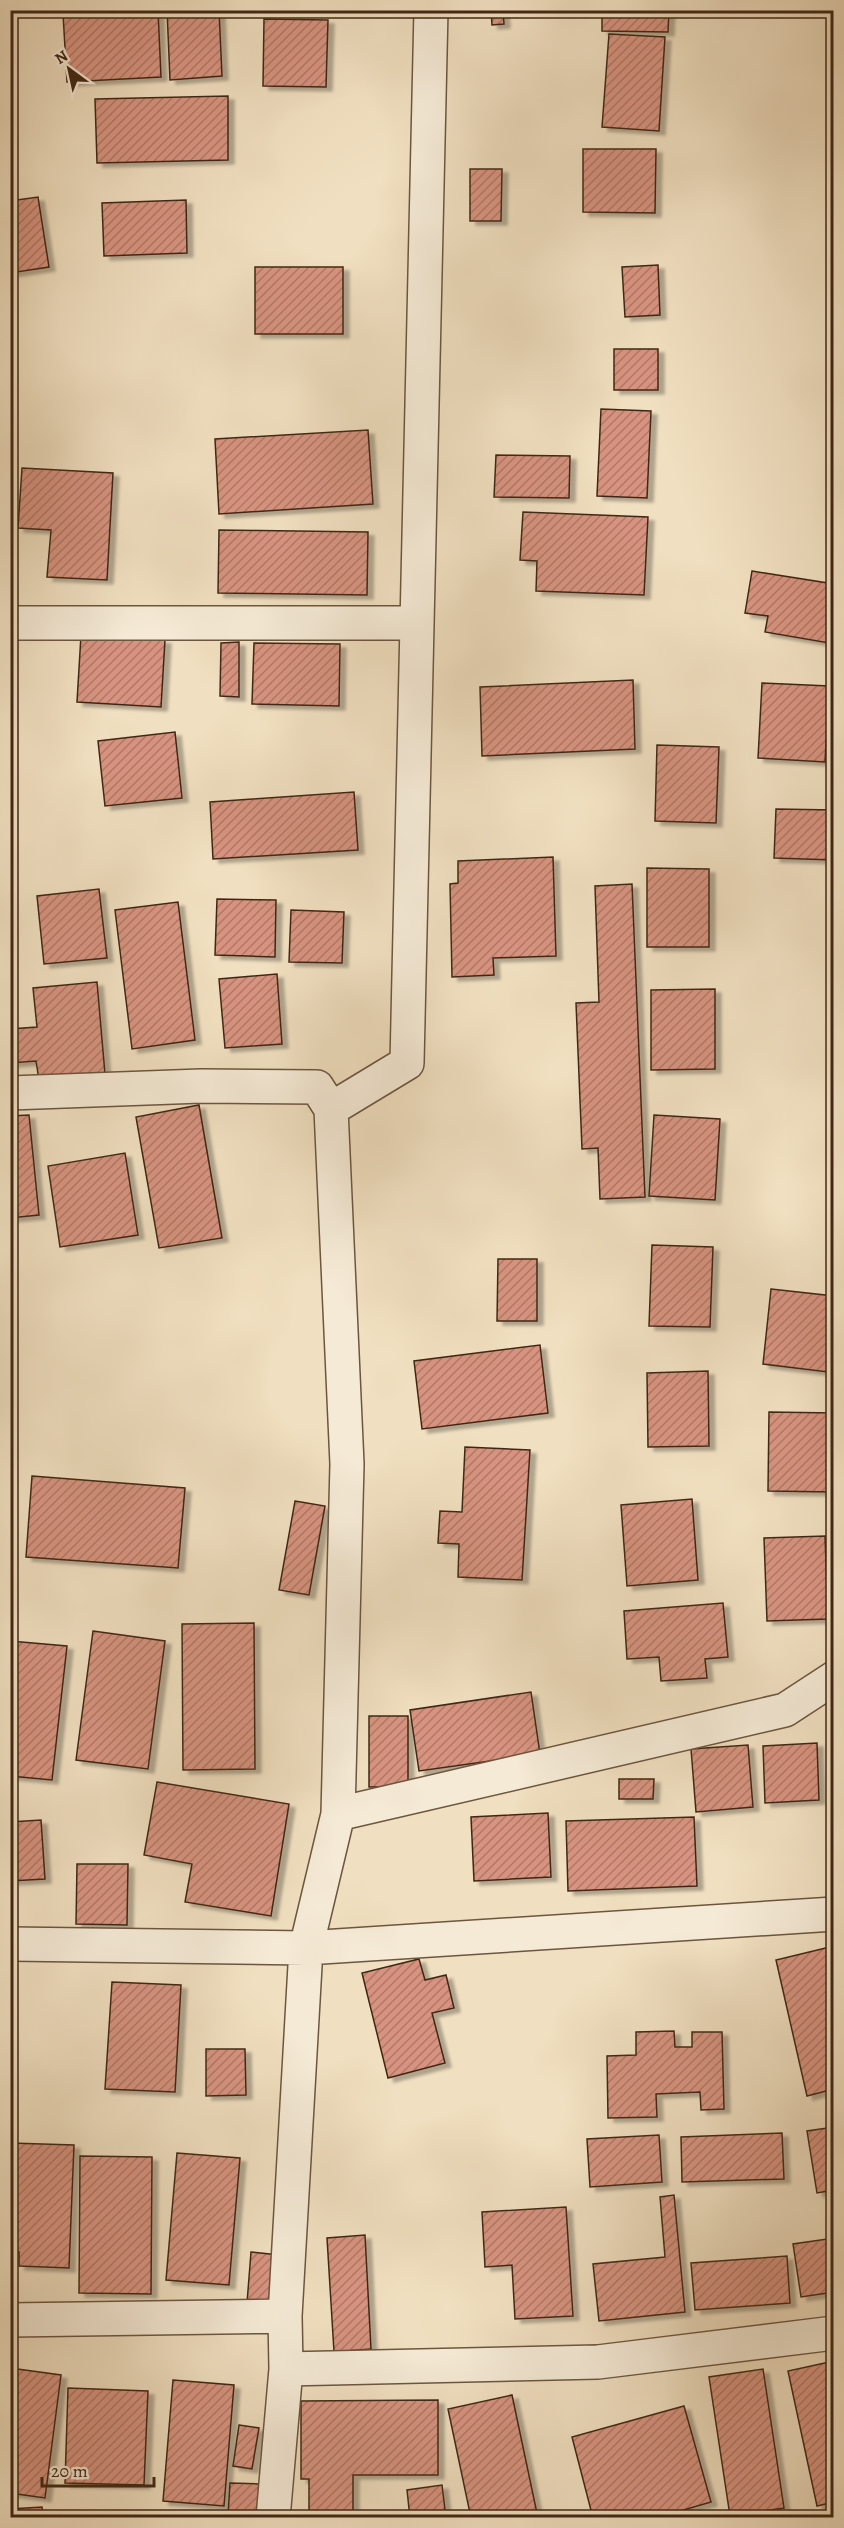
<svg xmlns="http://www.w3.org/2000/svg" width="844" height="2528" viewBox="0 0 844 2528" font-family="Alegreya,serif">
  <defs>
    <pattern id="building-hatch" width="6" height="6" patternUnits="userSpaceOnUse" patternTransform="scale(1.5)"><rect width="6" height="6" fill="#d7937f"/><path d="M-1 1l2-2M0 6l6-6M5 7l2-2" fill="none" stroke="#b07867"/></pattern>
    <filter id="shadow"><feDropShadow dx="6" dy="4" stdDeviation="1.5" flood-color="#0004"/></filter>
  </defs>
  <rect width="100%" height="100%" fill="#f0dfc0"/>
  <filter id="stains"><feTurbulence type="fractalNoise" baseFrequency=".00333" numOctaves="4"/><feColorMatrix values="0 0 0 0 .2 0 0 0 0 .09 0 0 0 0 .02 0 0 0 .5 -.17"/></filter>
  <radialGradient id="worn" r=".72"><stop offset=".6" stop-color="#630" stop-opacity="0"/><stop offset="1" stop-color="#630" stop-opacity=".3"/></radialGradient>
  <path fill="url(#building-hatch)" stroke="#402814" stroke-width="1.5" filter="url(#shadow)" d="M132 10H158L161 77 67 82 63 14Z
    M167 10H219L222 76 170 80Z
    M491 10H503L504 24 492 25Z
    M602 10H669L668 32 602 31Z
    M264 19 328 20 326 87 263 86Z
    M609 34 665 37 659 131 602 127Z
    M228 96V160L97 163 95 99Z
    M583 149H656L655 213 583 212Z
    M470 169H502L501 221H470Z
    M38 197 49 267 10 273V201Z
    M186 200 187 253 104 256 102 203Z
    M658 265 660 315 625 317 622 267Z
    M255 267H343V334H255Z
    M614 349H658V390H614Z
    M601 409 651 411 647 498 597 496Z
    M368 430 373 504 219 514 215 439Z
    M496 455 570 456 569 498 494 497Z
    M22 468 113 473 107 580 47 577 51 530 18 528Z
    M523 512 648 517 644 595 536 591 537 561 520 560Z
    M219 530 368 532 367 595 218 593Z
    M752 571 834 584V616L829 643 765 632 768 616 745 613Z
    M81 635 165 640 161 707 77 702Z
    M239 642V697L220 696 221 643Z
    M254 643 340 644 339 706 252 704Z
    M633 680 635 749 482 756 480 687Z
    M762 683 829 686 825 762 758 758Z
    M175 732 182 798 105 806 98 741Z
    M657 745 719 747 716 823 655 821Z
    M354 792 358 850 213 859 210 802Z
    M776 809 834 810V860L774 858Z
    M553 857 556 956 493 958 494 975 452 977 450 884 458 883V861Z
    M647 868 709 869V947H647Z
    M632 884 645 1197 600 1199 598 1148 582 1149 576 1003 599 1002 595 886Z
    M99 889 107 958 44 964 37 896Z
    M217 899 276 900 275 957 215 955Z
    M178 902 195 1040 132 1049 115 910Z
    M291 910 344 912 342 963 289 962Z
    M277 974 282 1044 225 1048 219 979Z
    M97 982 105 1074 39 1080 36 1061 10 1063V1029L37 1027 33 988Z
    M715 989V1069L651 1070V990Z
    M199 1105 222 1238 159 1248 136 1117Z
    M29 1115 39 1215 10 1218V1116Z
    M654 1115 720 1119 715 1200 649 1196Z
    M125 1153 138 1235 60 1247 48 1166Z
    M652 1245 713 1247 710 1327 649 1326Z
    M498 1259H537V1321H497Z
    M771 1289 834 1296V1326L828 1372 763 1364Z
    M540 1345 548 1413 422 1429 414 1361Z
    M708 1371 709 1446 648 1447 647 1373Z
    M769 1412 834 1413V1492L768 1491Z
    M465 1447 530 1450 522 1580 458 1577 459 1544 438 1543 440 1511 462 1512Z
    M32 1476 185 1488 178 1568 26 1557Z
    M692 1499 698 1580 627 1586 621 1505Z
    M295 1501 325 1506 309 1595 279 1590Z
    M825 1536 828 1619 767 1621 764 1538Z
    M723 1603 728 1657 705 1659 707 1678 661 1681 659 1657 627 1659 624 1611Z
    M254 1623 255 1769 183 1770 182 1624Z
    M93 1631 165 1641 148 1769 76 1760Z
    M10 1641 67 1646 52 1780 10 1776Z
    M531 1692 540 1754 419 1771 410 1710Z
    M369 1716H408V1787H369Z
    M827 1742H834V1799H829Z
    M817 1743 819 1800 765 1803 763 1746Z
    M748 1745 753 1807 696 1812 691 1749Z
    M619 1779H654L653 1799H619Z
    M157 1782 289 1804 271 1916 185 1902 192 1864 144 1855Z
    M548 1813 551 1877 474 1881 471 1817Z
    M694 1817 697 1886 568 1891 566 1821Z
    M41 1820 45 1879 10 1881V1822Z
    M77 1864H128L127 1925 76 1924Z
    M834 1946V2089L807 2096 776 1960Z
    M419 1959 425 1980 446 1975 454 2008 432 2013 445 2063 388 2078 362 1973Z
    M112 1982 181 1985 175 2092 105 2089Z
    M674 2031 675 2047H692V2032H722L724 2109 701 2110 700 2092 656 2094 657 2117 608 2118 607 2056 636 2055V2032Z
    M206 2049H245L246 2095 206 2096Z
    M834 2127V2190L817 2193 807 2131Z
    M782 2133 784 2179 682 2182 681 2137Z
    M659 2135 662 2182 590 2187 587 2139Z
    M10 2143 74 2145 69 2268 19 2266V2252L10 2251Z
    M177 2153 240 2158 229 2285 166 2280Z
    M80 2156 152 2157 151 2294 79 2293Z
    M674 2195 685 2312 599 2321 593 2264 665 2257 660 2197Z
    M566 2207 573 2316 515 2319 512 2265 485 2267 482 2212Z
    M365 2235 371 2349 334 2352 327 2238Z
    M834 2238V2292L801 2297 793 2244Z
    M251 2252 279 2255 275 2305 247 2303Z
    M787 2256 790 2303 695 2310 691 2263Z
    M834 2361V2502L817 2506 788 2371Z
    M10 2368 61 2375 45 2498 10 2493Z
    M763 2369 784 2508 730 2516 709 2377Z
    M173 2380 234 2385 224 2506 163 2501Z
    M68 2388 148 2391 144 2485 65 2483Z
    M512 2395 538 2518H471L448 2409Z
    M438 2400V2475H353V2518H309V2479H301V2401Z
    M684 2406 711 2502 656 2518H593L572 2437Z
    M239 2425 259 2428 252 2469 233 2466Z
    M230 2483 260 2484 258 2518H215V2514L228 2515Z
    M442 2485 446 2518H410L407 2490Z
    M42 2507 43 2518H10V2509Z"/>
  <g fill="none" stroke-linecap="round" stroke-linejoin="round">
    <defs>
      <path id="minor" d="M10 623H415
        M10 1093 201 1086 317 1087 331 1109
        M338 1814 785 1710 834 1678
        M10 1944 306 1948 834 1914
        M10 2320 285 2316
        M286 2369 598 2362 834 2333
        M273 2518 286 2369 285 2316 306 1948 338 1814 347 1464 331 1109 407 1063 431 10"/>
    </defs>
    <use href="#minor" stroke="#6c563f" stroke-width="36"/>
    <use href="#minor" stroke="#f5ead6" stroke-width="33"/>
  </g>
  <rect width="844" height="2528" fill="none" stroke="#f0dfc0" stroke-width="36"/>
  <rect x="12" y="12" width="820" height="2504" fill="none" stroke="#402814" stroke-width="3"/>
  <rect x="18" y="18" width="808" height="2492" fill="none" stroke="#402814" stroke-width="1.5"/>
  <g transform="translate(69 69) rotate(327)" stroke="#f5ead6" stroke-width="4.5" paint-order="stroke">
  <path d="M0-4.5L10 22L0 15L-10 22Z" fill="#402814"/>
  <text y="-9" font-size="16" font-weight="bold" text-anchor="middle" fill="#402814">N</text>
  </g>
  <path d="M42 2477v9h112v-9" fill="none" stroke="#402814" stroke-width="3"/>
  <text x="51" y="2477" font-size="18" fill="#402814" stroke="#f5ead6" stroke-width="4.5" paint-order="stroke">20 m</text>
  <rect width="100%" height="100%" filter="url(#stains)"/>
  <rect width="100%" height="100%" fill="url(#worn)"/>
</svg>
